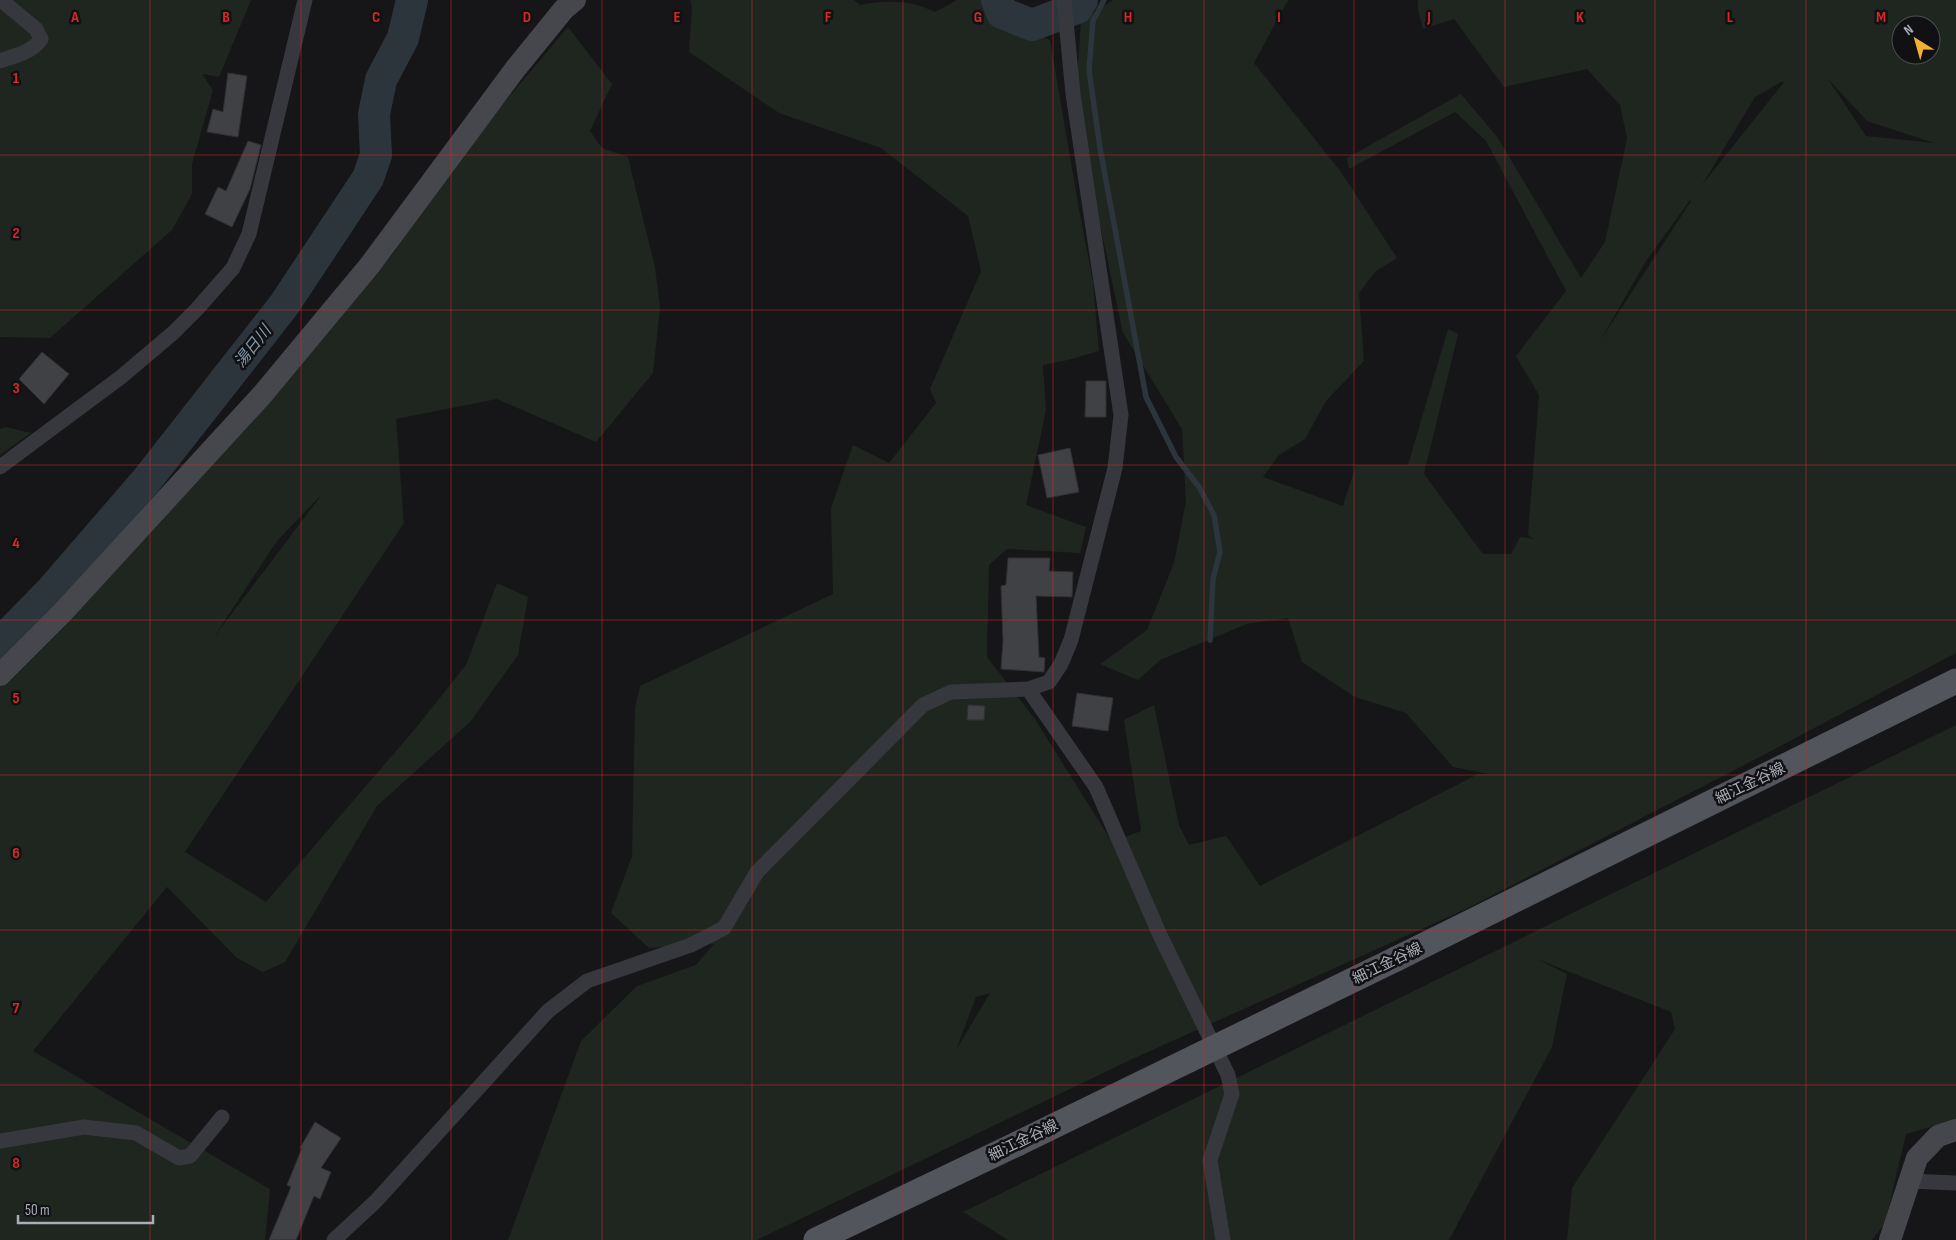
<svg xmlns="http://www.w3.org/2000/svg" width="1956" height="1240" viewBox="0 0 1956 1240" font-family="'Sofia Sans Condensed','Noto Sans JP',sans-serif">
  <rect width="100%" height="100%" fill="#161618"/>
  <path fill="#1e261f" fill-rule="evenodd" d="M0 0H251L219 77 202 74 213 90 192 164V194L172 230 50 338 0 337Z
    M690 0H854L860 5C886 0 911 0 935 12L957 0H994L1002 19 1050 40 1079 209 1093 282 1099 351 1068 360 1043 365 1046 410 1026 505 1086 527 1080 553 1007 549 989 565 987 657 1035 719 1112 842 1141 831 1124 720 1154 705 1179 825 1189 845 1226 836 1260 886 1478 774H1489L1453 767 1406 713 1355 697 1302 662 1288 618 1247 624 1160 660 1138 680 1100 664 1147 630 1174 563 1186 501 1182 429 1123 333 1075 107 1081 21 1113 0H1288L1254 63 1341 172 1397 258 1376 271 1359 293 1364 361 1326 401 1305 439 1279 455 1263 477 1343 506 1356 465H1408L1448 329 1458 334 1424 474 1483 554H1511L1520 537 1534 539 1528 535 1539 395 1516 356 1566 291 1486 141 1455 112 1349 169 1347 158 1461 94 1498 138 1581 278 1605 242 1627 138 1620 105 1587 69 1504 87 1454 19 1423 29 1418 11V0H1956V653L1754 760 1466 909 1128 1061 757 1240H508L581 1041 637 986 696 965 714 944 649 948 611 913 632 856 635 708 640 686 833 594 831 508 853 445 889 463 936 403 930 389 981 271 968 216 881 148 779 113 689 52 692 8ZM1901 25H1931V55H1901ZM1828 79 1867 121 1934 143 1866 136ZM1783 81 1784 82 1702 185 1755 97ZM1690 200 1691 201 1600 341 1646 261ZM990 993 956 1050 976 997Z
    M568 27 612 84 590 131 602 148 628 157 655 267 660 308 653 373 596 442 497 399 396 419 404 523 185 852 266 902 415 729 466 665 497 583 528 597 518 655 470 722 377 806 285 962 263 972 237 958 167 887 33 1051 270 1189 265 1240H0V687L31 657 146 536 392 255 449 168ZM319 497H320L214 637 277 541Z
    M6 427 31 433 0 455V429Z
    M1956 725V1120L1906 1134 1885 1223 1872 1240H1567L1572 1188 1675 1029 1671 1012 1537 959 1567 974 1552 1047 1449 1240H1008L963 1212Z"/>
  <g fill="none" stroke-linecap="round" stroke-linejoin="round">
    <path stroke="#2c353c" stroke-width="5.5" d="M1104 0 1093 21 1089 70 1100 148 1146 397 1176 457 1199 487 1214 515 1220 552 1213 579 1210 640"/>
    <path stroke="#2c353c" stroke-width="32" d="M997 0 1002 13 1032 25 1077 8 1082 0
      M0 643 51 591 146 481 284 305 368 178 376 155 374 114 381 80 403 38 412 0"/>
  </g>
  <path fill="#404145" stroke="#303034" d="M228 73 247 76 238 137 207 132 213 109 223 112Z
    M248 141 261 145 250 189 232 227 205 214 218 187 226 191Z
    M42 352 69 374 44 404 19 379Z
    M1086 381H1106V417H1085Z
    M1070 448 1079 492 1047 498 1038 455Z
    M1008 558H1050L1049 571 1073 572 1072 597 1036 596 1039 657 1045 658 1044 672 1001 669 1003 641 1001 586 1006 585Z
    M1077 693 1113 698 1108 731 1072 726Z
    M968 705 985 706 984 720H967Z
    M315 1122 341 1138 321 1168 331 1172 320 1199 314 1196 296 1240H269L291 1187 287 1185 302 1148H300Z"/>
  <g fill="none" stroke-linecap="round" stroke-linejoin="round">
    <path stroke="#37383d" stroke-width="15" d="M0 61C14 56 33 52 41 39L36 29 1 0
      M0 467 121 377 173 333 197 309 233 268 249 234 305 0
      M1028 689 1096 787 1159 933 1228 1075 1232 1094 1210 1160 1223 1240
      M0 1141 84 1127 136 1133 179 1158 190 1156 222 1117
      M1909 1181 1956 1183
      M334 1240 376 1201 548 1011 587 981 691 945 724 928 757 872 923 705 951 692 1028 689 1049 682 1061 664 1071 640 1115 468 1121 415 1073 94 1064 0"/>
    <path stroke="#45474d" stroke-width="22" d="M0 675 62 613 262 395 370 265 516 68 564 9 575 0
      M1890 1240 1917 1158 1938 1136 1956 1130"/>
    <path stroke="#53555c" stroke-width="25" d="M1396 959 1956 681
      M816 1240 1017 1144"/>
    <path stroke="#53555c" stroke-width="25" d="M1017 1144 1396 959"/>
  </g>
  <path fill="none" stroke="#d62828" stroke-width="1" stroke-opacity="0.55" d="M150 0V1240M301 0V1240M451 0V1240M602 0V1240M752 0V1240M903 0V1240M1053 0V1240M1204 0V1240M1354 0V1240M1505 0V1240M1655 0V1240M1806 0V1240M0 155H1956M0 310H1956M0 465H1956M0 620H1956M0 775H1956M0 930H1956M0 1085H1956"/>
  <g text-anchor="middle" stroke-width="5" stroke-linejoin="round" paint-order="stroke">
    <g font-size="15" fill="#a8adb8" stroke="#111113">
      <text transform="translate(1750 783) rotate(-26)" y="5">細江金谷線</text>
      <text transform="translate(1387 963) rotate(-26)" y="5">細江金谷線</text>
      <text transform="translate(1023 1140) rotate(-26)" y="5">細江金谷線</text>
    </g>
    <g font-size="16" font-style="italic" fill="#7f9bb3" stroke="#111113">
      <text transform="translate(252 346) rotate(-52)" y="6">湯日川</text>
    </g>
  </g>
  <g font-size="16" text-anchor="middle" font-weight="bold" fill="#d62828" stroke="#111113" stroke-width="5" stroke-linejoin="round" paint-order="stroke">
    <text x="75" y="22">A</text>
    <text x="226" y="22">B</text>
    <text x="376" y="22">C</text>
    <text x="527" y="22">D</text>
    <text x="677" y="22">E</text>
    <text x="828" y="22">F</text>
    <text x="978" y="22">G</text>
    <text x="1128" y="22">H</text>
    <text x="1279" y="22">I</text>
    <text x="1429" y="22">J</text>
    <text x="1580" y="22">K</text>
    <text x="1730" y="22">L</text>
    <text x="1881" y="22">M</text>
    <text x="16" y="83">1</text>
    <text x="16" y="238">2</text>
    <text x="16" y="393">3</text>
    <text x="16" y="548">4</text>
    <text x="16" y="703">5</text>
    <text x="16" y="858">6</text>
    <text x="16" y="1013">7</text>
    <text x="16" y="1168">8</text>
  </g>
  <g transform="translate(1916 40) rotate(323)"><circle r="24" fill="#111113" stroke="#4d4f55"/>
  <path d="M0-4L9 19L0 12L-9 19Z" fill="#f2b134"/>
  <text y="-8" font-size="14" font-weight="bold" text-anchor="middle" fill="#a8adb8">N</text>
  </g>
  <path d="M18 1215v8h135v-8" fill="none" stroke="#a8adb8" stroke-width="2.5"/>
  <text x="25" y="1215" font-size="15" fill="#a8adb8" stroke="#111113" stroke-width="4" paint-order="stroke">50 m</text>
</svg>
